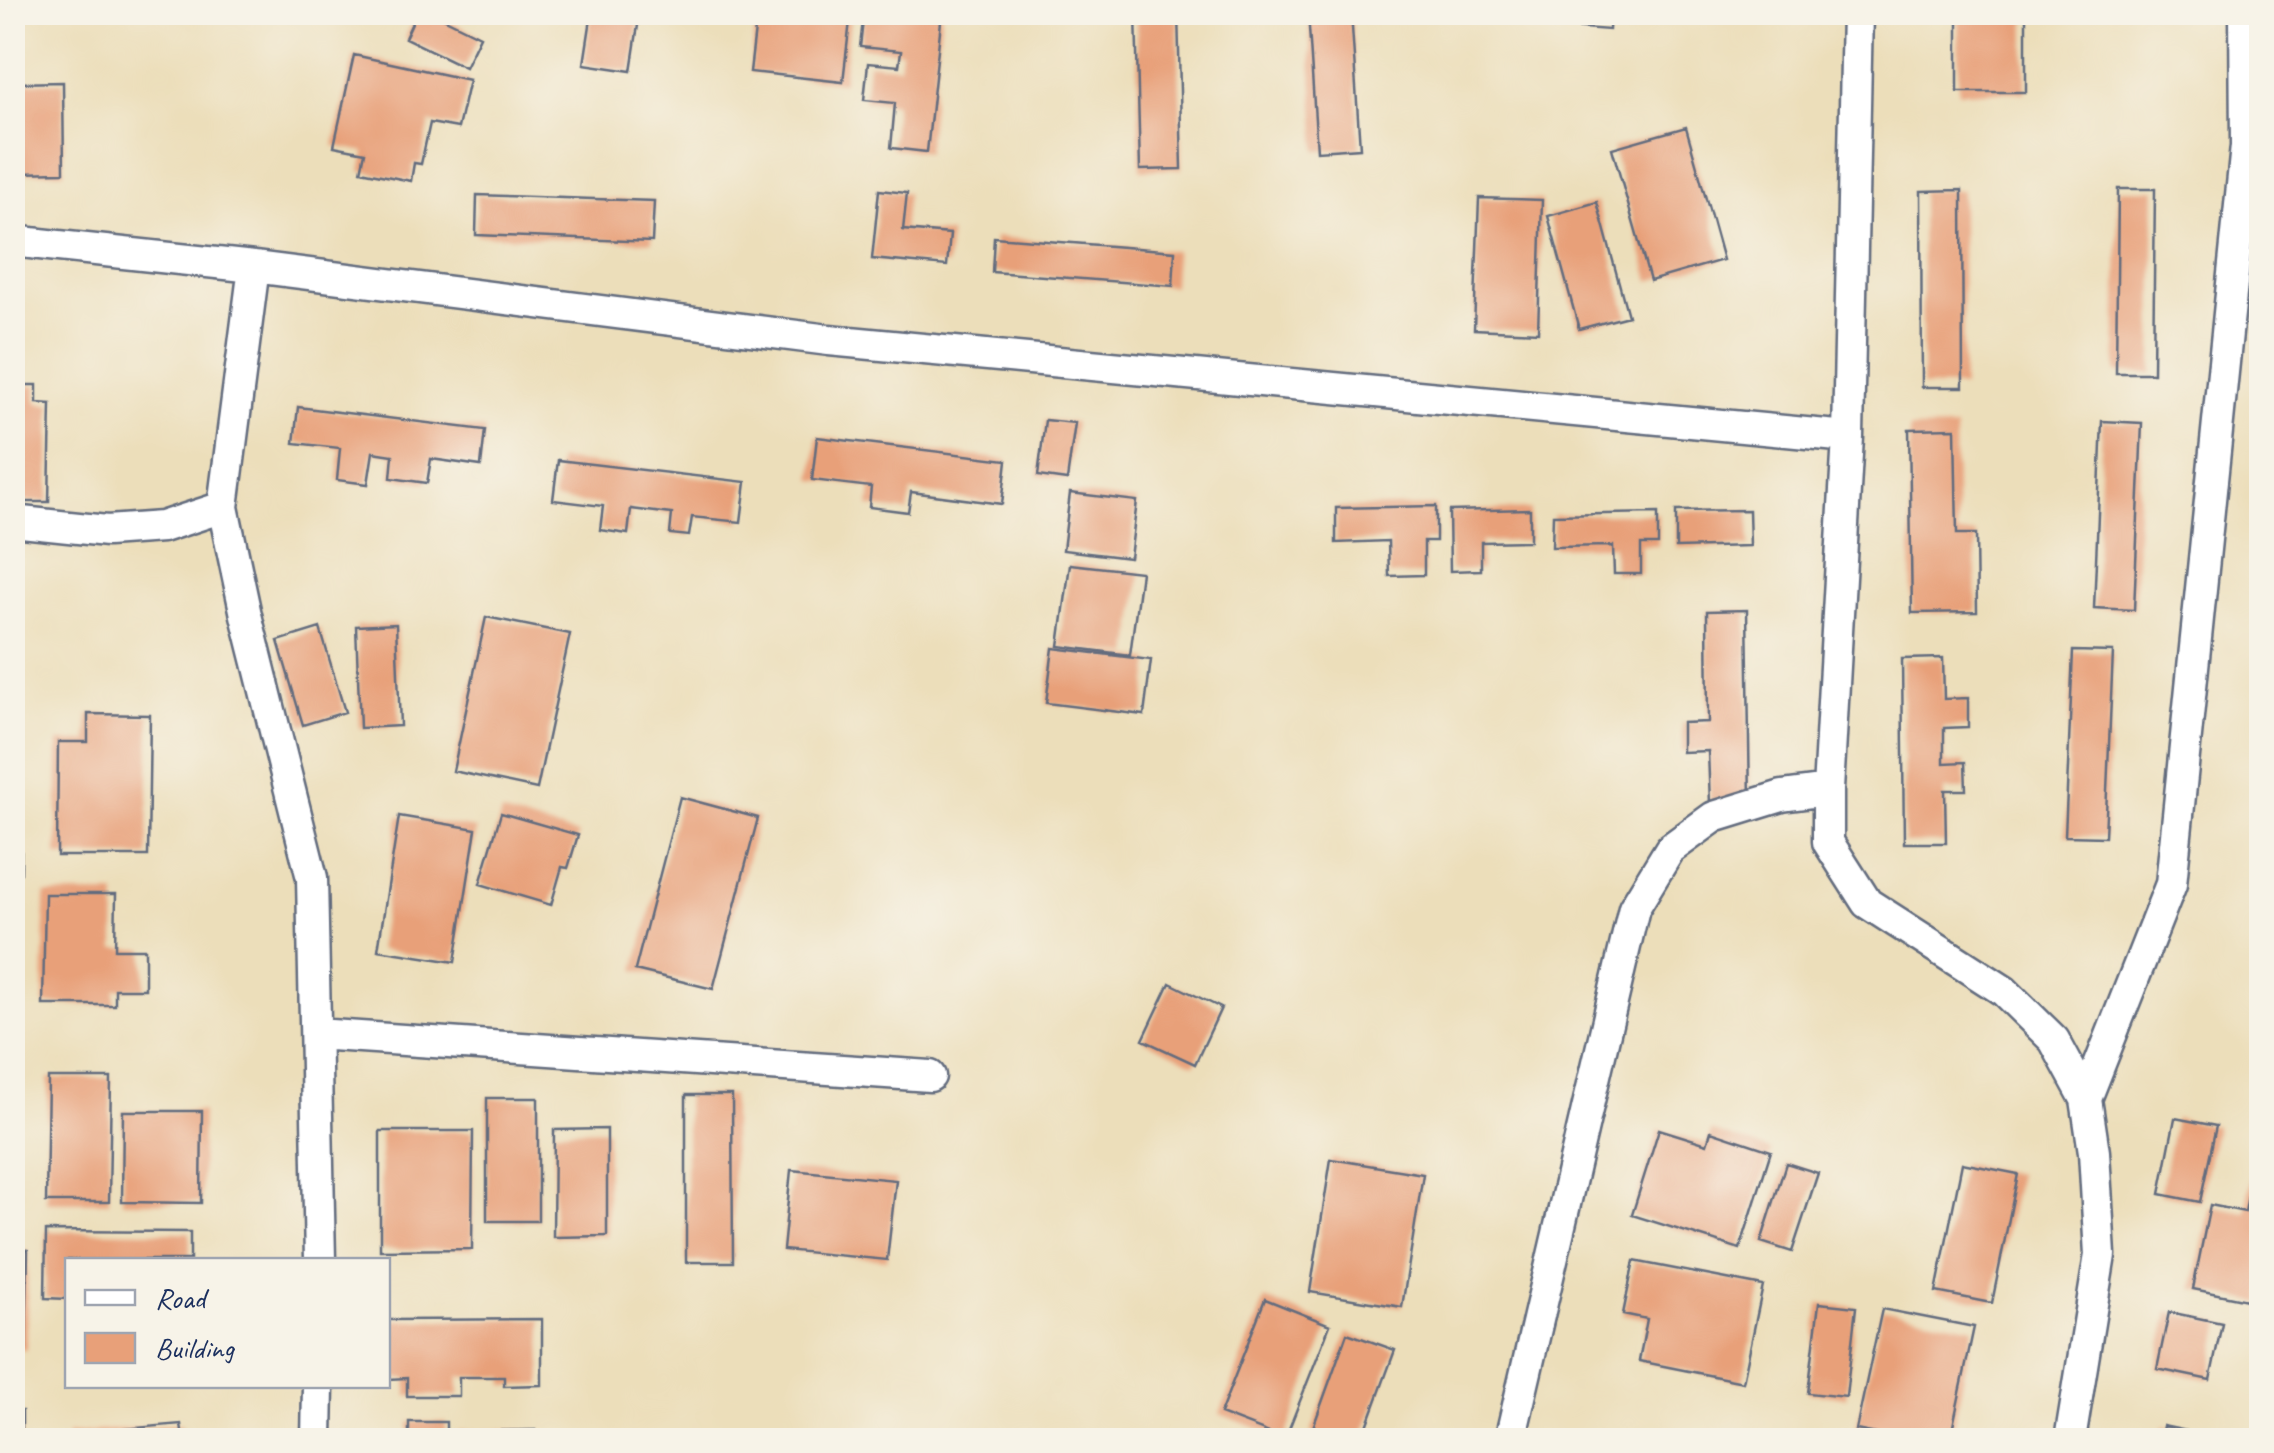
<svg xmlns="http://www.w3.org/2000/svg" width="2274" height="1453" viewBox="0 0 2274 1453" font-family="Caveat,sans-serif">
  <rect width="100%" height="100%" fill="#f7f3e8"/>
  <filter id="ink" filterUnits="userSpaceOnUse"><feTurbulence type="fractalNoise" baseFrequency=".01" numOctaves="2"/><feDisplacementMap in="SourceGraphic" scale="20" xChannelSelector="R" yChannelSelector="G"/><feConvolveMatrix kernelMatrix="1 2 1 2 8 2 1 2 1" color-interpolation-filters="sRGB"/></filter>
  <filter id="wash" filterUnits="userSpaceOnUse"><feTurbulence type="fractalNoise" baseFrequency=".0048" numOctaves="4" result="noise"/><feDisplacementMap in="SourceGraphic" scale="40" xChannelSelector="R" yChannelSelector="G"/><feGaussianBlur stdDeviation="2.25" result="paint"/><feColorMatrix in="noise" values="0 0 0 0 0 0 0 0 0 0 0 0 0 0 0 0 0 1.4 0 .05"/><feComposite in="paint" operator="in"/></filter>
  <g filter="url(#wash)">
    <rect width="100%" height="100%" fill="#ecdeba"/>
    <g id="blocks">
      <path fill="#e8a079" d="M417 12H431L480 36 465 67 405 38Z
        M592 12H640L631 71 584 64Z
        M757 12H851L843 82 750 72Z
        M864 12H942L927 152 891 148 895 103 864 100 868 63 899 66 901 51 860 47Z
        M1136 12H1178L1182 169 1140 170Z
        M1308 12H1351L1360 148 1317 151Z
        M1489 12H1610L1609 30 1488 21Z
        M1958 12H2026V92H1958Z
        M354 55 469 80 458 128 430 123 421 164 414 163 411 181 361 171 365 152 334 146Z
        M63 82 64 172 17 173 15 83Z
        M1686 127 1723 260 1650 281 1612 148Z
        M2118 189H2155L2153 373H2116Z
        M879 190 907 193 903 230 950 234 947 266 872 259Z
        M1962 190 1963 387H1922L1921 191Z
        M477 195 654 201 652 242 476 235Z
        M1479 198 1542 200 1538 332 1474 329Z
        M1597 202 1628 316 1579 329 1548 216Z
        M994 237 1175 251 1173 286 992 272Z
        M12 385H37V403L51 404 49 502H12Z
        M298 407 485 430 481 466 431 459 427 483 391 478 393 455 373 452 368 484 337 480 340 448 294 443Z
        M1045 420 1075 423 1067 480 1038 476Z
        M2102 421 2142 423 2134 610 2094 608Z
        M1955 428 1957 534H1976L1977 612 1912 613 1909 429Z
        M817 437 1007 460 1002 504 911 492 908 512 869 507 871 487 812 480Z
        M558 460 746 482 741 522 692 517 689 536 670 534 672 514 631 509 628 534 600 530 603 506 553 500Z
        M1070 493 1137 501 1130 558 1063 550Z
        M1436 506V541H1424V575L1389 576 1388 541 1336 543V508Z
        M1530 509V541L1481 542V570L1450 571 1449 511Z
        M1749 510 1750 546 1676 548V511Z
        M1658 513V545H1641V574H1614L1613 546 1552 547 1553 515Z
        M1070 564 1141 572 1130 655 1059 646Z
        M1747 610 1750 803 1710 804 1708 751 1682 752V723L1708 722 1707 611Z
        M486 617 570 634 537 789 453 771Z
        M396 624 400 726 360 728 356 626Z
        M320 628 345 712 303 725 278 641Z
        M1053 648 1151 660 1144 715 1046 703Z
        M2073 651 2113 652 2105 837 2065 836Z
        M1943 658 1944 699 1968 698V727L1944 728V763L1965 762 1966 790H1945L1946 843H1904L1902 659Z
        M88 714 150 715 148 856H57L58 742H88Z
        M680 797 758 818 713 989 635 970Z
        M12 811H22L21 873H12Z
        M501 813 578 835 568 868 562 867 551 905 480 884Z
        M399 816 476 829 455 962 378 950Z
        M45 894H116L115 949H145V989H115V1005H43Z
        M1170 983 1221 1008 1195 1064 1143 1040Z
        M48 1078H111L109 1202H46Z
        M686 1095H732L733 1262H686Z
        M487 1098H538V1221H487Z
        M123 1111H202L201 1203 122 1202Z
        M2175 1118 2216 1126 2200 1202 2160 1194Z
        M607 1129V1236L553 1237 554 1130Z
        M1659 1129 1707 1144 1711 1131 1771 1151 1740 1249 1632 1215Z
        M380 1131H473L472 1249 380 1250Z
        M1331 1159 1423 1174 1402 1307 1310 1292Z
        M1786 1163 1818 1173 1792 1252 1761 1242Z
        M1962 1163 2018 1174 1992 1303 1936 1292Z
        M791 1170 896 1180 887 1260 783 1250Z
        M2252 1174 2262 1176V1303L2193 1289 2210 1205 2245 1212Z
        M46 1231 190 1232V1260H68V1299L45 1298Z
        M12 1249 28 1250 26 1349H12Z
        M1634 1261 1763 1286 1743 1382 1639 1361 1647 1319 1623 1314Z
        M1265 1299 1330 1325 1285 1439 1220 1414Z
        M1819 1303 1856 1307 1846 1397 1808 1393Z
        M1882 1309 1974 1327 1950 1440H1907L1856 1430Z
        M2169 1312 2222 1323 2210 1380 2157 1369Z
        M542 1319V1385L504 1386V1377H459V1396H407V1378L388 1379V1320Z
        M1347 1333 1395 1350 1362 1440H1331L1311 1433Z
        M12 1411H22V1440H12Z
        M409 1422H446V1440H409Z
        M181 1424 183 1440H67V1434Z
        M2163 1426 2225 1439V1440H2160Z
        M535 1430V1440H459V1431Z"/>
    </g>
  </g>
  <g filter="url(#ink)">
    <use href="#blocks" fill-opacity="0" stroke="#646c7e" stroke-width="2.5"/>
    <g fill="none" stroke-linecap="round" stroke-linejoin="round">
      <defs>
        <path id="street" d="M1857 12 1848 437 1828 790V842L1867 903 2004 991 2054 1040 2086 1099 2094 1152 2100 1255 2070 1440
          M12 241 254 267 829 340 1848 437
          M254 267 223 507 246 615 312 878 320 1260
          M12 521 107 531 162 527 223 507
          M316 1034 930 1076
          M2086 1099 2171 884 2246 146 2245 12
          M317 1440 318 1386
          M1510 1440 1634 908 1670 849 1714 817 1782 796 1828 790"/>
      </defs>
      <use href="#street" stroke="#646c7e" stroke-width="35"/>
      <use href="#street" stroke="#fff" stroke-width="30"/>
    </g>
  </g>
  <rect width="2274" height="1453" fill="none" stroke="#f7f3e8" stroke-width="50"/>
  <rect x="65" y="1258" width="325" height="130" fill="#f7f3e8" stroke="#9fa5b1" stroke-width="2.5"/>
  <rect x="85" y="1290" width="50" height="15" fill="#ffffff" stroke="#9fa5b1" stroke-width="2.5"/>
  <text x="155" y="1308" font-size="30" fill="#1b2f5e">Road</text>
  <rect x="85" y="1333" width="50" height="30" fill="#e8a079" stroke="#9fa5b1" stroke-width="2.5"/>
  <text x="155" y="1358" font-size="30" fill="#1b2f5e">Building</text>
</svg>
